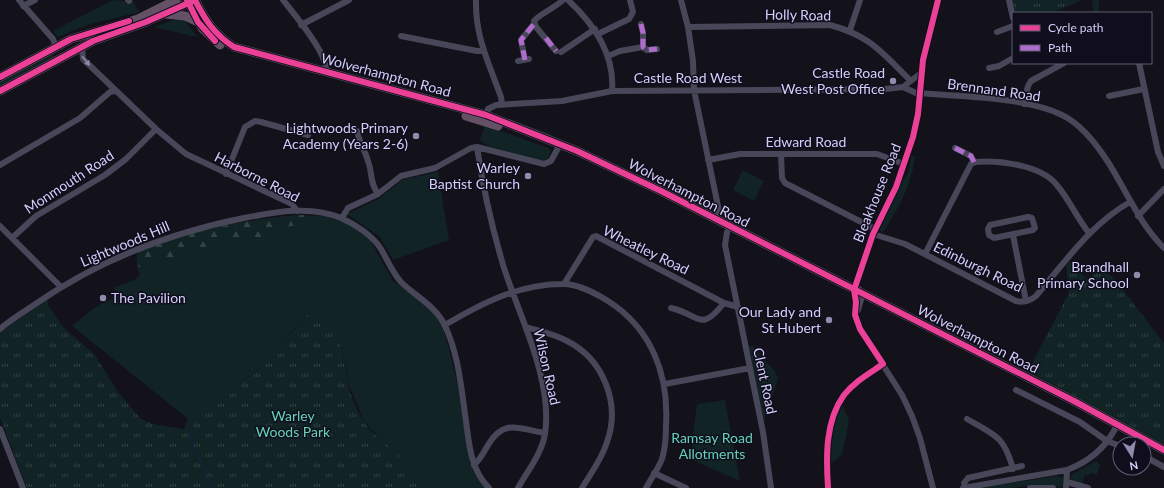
<svg xmlns="http://www.w3.org/2000/svg" width="1164" height="488" viewBox="0 0 1164 488" font-family="Lato,sans-serif">
  <defs>
    <pattern id="forest-firs" width="22" height="20" patternUnits="userSpaceOnUse"><rect width="22" height="20" fill="#112324"/><path d="M5 1l3.5 6h-7zM16 11l3.5 6h-7z" fill="#334245"/></pattern>
    <pattern id="park-tufts" width="24" height="20" patternUnits="userSpaceOnUse"><rect width="24" height="20" fill="#112324"/><path d="M3 7l-1-3M5 7V3M7 7l1-3M15 17l-1-3M17 17v-4M19 17l1-3" fill="none" stroke="#334245"/></pattern>
  </defs>
  <rect width="100%" height="100%" fill="#13121a"/>
  <path fill="#112324" d="M113 0 124 1 127 3 133 1 137 9 140 12 90 24 58 37 53 31Z
    M179 18 185 20 197 37 154 27Z
    M50 54 54 56V59L0 88V80Z
    M490 113 553 135V137Z
    M485 125 548 148 551 151 548 158 541 161 488 146 480 140Z
    M911 156H915C912 184 898 211 882 233L880 230V227L900 183 908 174Z
    M743 170 764 181 754 201 733 190Z
    M438 172 449 240 393 260 380 237 347 214 380 198 402 180Z
    M295 215 327 216 350 225 370 240 393 281 410 292 435 315 442 326 449 348 459 391 470 462 475 474 486 488H422L399 455 383 442 364 421 348 383V375L342 348 332 326 323 312 313 309C298 328 278 341 261 359V364L256 372 187 418 72 326 94 308 108 300 109 301 113 299 112 297 117 294 114 288 136 279 140 274 137 268V254L243 222Z
    M749 346H752L774 370 778 378 764 421Z
    M1025 370 1164 443V447L1023 371Z
    M725 400 740 481 690 459 697 404Z
    M842 404 849 421 842 455 829 465C828 445 831 421 842 404Z
    M1096 461 1100 465 1097 475 1090 473 1089 476 1085 475 1082 484 1071 480V475L1074 473Z
    M1057 476 1063 478V486L1061 487 1035 485 1012 488H979Z"/>
  <path fill="url(#forest-firs)" d="M304 215V221L300 225 284 227 270 236 260 238 248 236 236 242C222 242 222 238 210 247L192 248 182 258 166 263 156 261 148 268 144 276 140 275 137 254C153 235 276 215 304 215Z"/>
  <path fill="url(#park-tufts)" d="M1010 0H1082L1052 13H1013Z
    M1092 0H1099V13H1094Z
    M1071 261 1086 279 1104 269 1116 281 1164 343V443L1028 371 1069 293 1066 265Z
    M47 300 49 307 64 328 95 355 118 392 140 418 152 424 184 429 189 415 256 372 261 364 260 356 292 332 313 309 319 308C339 326 345 357 348 383 349 395 358 411 364 422 372 434 384 442 395 451 406 461 415 475 422 488H27L0 418V332Z"/>
  <g fill="none" stroke-linecap="round" stroke-linejoin="round">
    <path stroke="#12233e" stroke-width="1.5" d="M187 428 195 451 214 488"/>
    <path stroke="#48475a" stroke-width="6" d="M19 0 53 39 56 47
      M128 0 129 1
      M283 0C294 14 329 55 326 72
      M476 0C475 37 489 63 501 97L502 104
      M568 0C594 24 615 54 612 91
      M681 0 688 27 693 61 694 90 719 211 714 219
      M1009 0 1013 18
      M23 6 35 0
      M641 24 643 33V47L647 50 657 49
      M301 25 349 0
      M688 27 830 25C871 36 882 53 911 81
      M850 30 860 0
      M997 32 1013 26
      M598 34 629 19 633 12 630 0
      M401 36 477 51H484
      M82 47 83 59 156 129 186 154 292 204 297 211
      M556 51 536 27 534 21C537 16 556 7 563 0
      M561 52 595 29
      M608 56 620 51 643 47
      M525 60 521 40 534 24
      M518 61 529 59
      M1139 63 1158 152 1164 166
      M989 68 999 66 1013 58
      M903 87 916 93C956 96 1027 97 1062 115 1081 124 1097 145 1108 162 1127 192 1139 223 1164 248
      M1109 96 1144 89
      M1024 104 1028 86 1031 81 1064 63
      M485 118 488 109 496 105 562 101 612 91 885 89 903 87 921 73
      M357 131C359 142 365 150 368 161 373 174 369 181 378 194
      M477 147C483 188 492 228 504 268 520 318 553 380 545 434 542 453 527 472 518 488
      M955 148 971 156 974 162
      M781 154 782 178 785 183 875 229
      M708 160 740 154H877L904 164
      M0 165 80 118 110 92 115 91
      M226 174 245 127 255 121 261 122 308 135
      M1138 216 1164 189
      M1028 217 1032 218 1035 228 1033 230 994 238 989 235 988 229 990 225Z
      M342 218 348 208 378 194 401 176 435 168 471 148 477 147 544 164 551 161 558 148
      M0 226 60 286
      M727 232 725 245 763 432 771 488
      M873 234 905 244 1016 301C1024 303 1030 301 1036 296 1065 262 1091 224 1130 202
      M1013 235 1026 301
      M12 238 36 216 105 175 126 159 156 129
      M925 254 971 164 975 162C999 160 1040 165 1056 184 1069 199 1077 218 1089 233
      M564 284 593 237 596 236 724 303 738 307
      M671 308C701 315 700 333 724 303
      M858 310 861 300 859 289
      M445 325C482 303 519 284 563 284 579 284 595 293 608 301 652 329 669 375 666 426 666 436 665 449 662 459 658 469 651 479 646 488
      M526 327C539 331 554 334 567 341 603 359 621 403 607 442 602 459 591 473 582 488
      M0 329C10 320 22 313 34 305 97 261 169 233 244 218 275 212 311 205 341 218 355 224 373 236 381 249 388 261 392 272 401 282 415 296 437 307 445 326 458 353 461 385 465 414 469 440 469 468 489 488
      M665 384 750 368
      M1016 390 1080 422 1107 441 1120 446
      M967 419C995 435 1004 436 1013 469
      M0 429 23 488
      M1144 456 1164 467
      M474 465C480 460 484 452 488 445 504 418 519 429 545 433
      M654 473 686 488
      M1067 482 1088 488
      M828 488C826 457 825 421 844 395 855 381 870 373 883 364
      M933 488 920 438 912 416 902 395 860 329 855 315 856 302 854 290 873 234 896 187 913 137 918 114 923 60 938 0
      M963 488 1067 470C1088 462 1104 450 1115 429
      M965 488 964 483 968 478 1022 466
      M1030 488H1053
      M1066 488 1067 470"/>
    <path stroke="#645166" stroke-width="9" d="M187 0 203 29 220 45
      M195 0C205 20 215 35 234 47L486 115 577 151 661 191 1074 401 1164 450
      M166 14 185 16 198 22
      M0 77 71 39 138 19 176 0
      M0 91 93 41 146 22 193 1
      M466 116 498 126"/>
    <path stroke="#b06ccc" stroke-width="5" stroke-dasharray="10 5" stroke-linecap="butt" d="M641 24 643 33V47L647 50 657 49
      M546 38 556 51
      M525 60 521 40 534 24
      M955 148 971 156 974 162"/>
    <defs>
      <path id="cycleway" d="M187 0 198 22 215 41
        M195 0C205 20 215 35 234 47L486 115 577 151 661 191 1074 401 1164 450
        M0 77 71 39 129 21
        M0 91 93 41 146 22 193 1
        M828 488C826 457 825 421 844 395 855 381 870 373 883 364L860 329 855 315 856 302 854 290 873 234 896 187 913 137 918 114 923 60 938 0"/>
    </defs>
    <use href="#cycleway" stroke="#100e1d" stroke-width="8"/>
    <use href="#cycleway" stroke="#ea4096" stroke-width="6"/>
  </g>
  <defs><path id="oneway-solid" d="M-6-.8H1V-3.2L6.5 0L1 3.2V.8H-6Z"/></defs>
  <use fill="#8e8aaa" href="#oneway-solid" transform="translate(86 61) rotate(51)"/>
  <g fill="#908cac" stroke="#100e1d" stroke-width="1.5">
    <circle cx="893" cy="81" r="4"/>
    <circle cx="416" cy="136" r="4"/>
    <circle cx="528" cy="176" r="4"/>
    <circle cx="1137" cy="275" r="4"/>
    <circle cx="103" cy="298" r="4"/>
    <circle cx="829" cy="320" r="4"/>
  </g>
  <g text-anchor="middle" stroke-width="3" stroke-linejoin="round" paint-order="stroke">
    <g font-size="14" fill="#d3cefa" stroke="#100e1d">
      <text transform="translate(798 15) rotate(1)" y="5">Holly Road</text>
      <text transform="translate(386 75) rotate(15)" y="5">Wolverhampton Road</text>
      <text x="688" y="83">Castle Road West</text>
      <text transform="translate(994 90) rotate(8)" y="5">Brennand Road</text>
      <text x="806" y="147">Edward Road</text>
      <text transform="translate(257 177) rotate(27)" y="5">Harborne Road</text>
      <text transform="translate(69 182) rotate(-33)" y="5">Monmouth Road</text>
      <text transform="translate(689 193) rotate(27)" y="5">Wolverhampton Road</text>
      <text transform="translate(877 193) rotate(-68)" y="5">Bleakhouse Road</text>
      <text transform="translate(125 244) rotate(-23)" y="5">Lightwoods Hill</text>
      <text transform="translate(646 250) rotate(26)" y="5">Wheatley Road</text>
      <text transform="translate(978 267) rotate(26)" y="5">Edinburgh Road</text>
      <text transform="translate(978 339) rotate(27)" y="5">Wolverhampton Road</text>
      <text transform="translate(547 367) rotate(77)" y="5">Wilson Road</text>
      <text transform="translate(765 381) rotate(78)" y="5">Clent Road</text>
    </g>
    <g font-size="14" fill="#d3cefa" stroke="#100e1d" text-anchor="end">
      <text x="885" y="78">Castle Road<tspan x="885" dy="16">West Post Office</tspan></text>
      <text x="408" y="133">Lightwoods Primary<tspan x="408" dy="16">Academy (Years 2-6)</tspan></text>
      <text x="520" y="173">Warley<tspan x="520" dy="16">Baptist Church</tspan></text>
      <text x="1129" y="272">Brandhall<tspan x="1129" dy="16">Primary School</tspan></text>
      <text x="111" y="303" text-anchor="start">The Pavilion</text>
      <text x="821" y="317">Our Lady and<tspan x="821" dy="16">St Hubert</tspan></text>
    </g>
    <g font-size="14" fill="#63d2b6" stroke="#100e1d">
      <text x="293" y="421">Warley<tspan x="293" dy="16">Woods Park</tspan></text>
      <text x="712" y="443">Ramsay Road<tspan x="712" dy="16">Allotments</tspan></text>
    </g>
  </g>
  <rect x="1012" y="12" width="140" height="52" fill="#100e1d" stroke="#5e5b75"/>
  <rect x="1020" y="25" width="20" height="6" fill="#ea4096" stroke="#5e5b75"/>
  <text x="1048" y="32" font-size="12" fill="#d3cefa">Cycle path</text>
  <rect x="1020" y="45" width="20" height="6" fill="#b06ccc" stroke="#5e5b75"/>
  <text x="1048" y="52" font-size="12" fill="#d3cefa">Path</text>
  <g transform="translate(1132 456) rotate(169)"><circle r="19" fill="#100e1d" stroke="#5e5b75"/>
  <path d="M0-3L7 15L0 10L-7 15Z" fill="#908cac"/>
  <text y="-6" font-size="11" font-weight="bold" text-anchor="middle" fill="#d3cefa">N</text>
  </g>
</svg>
